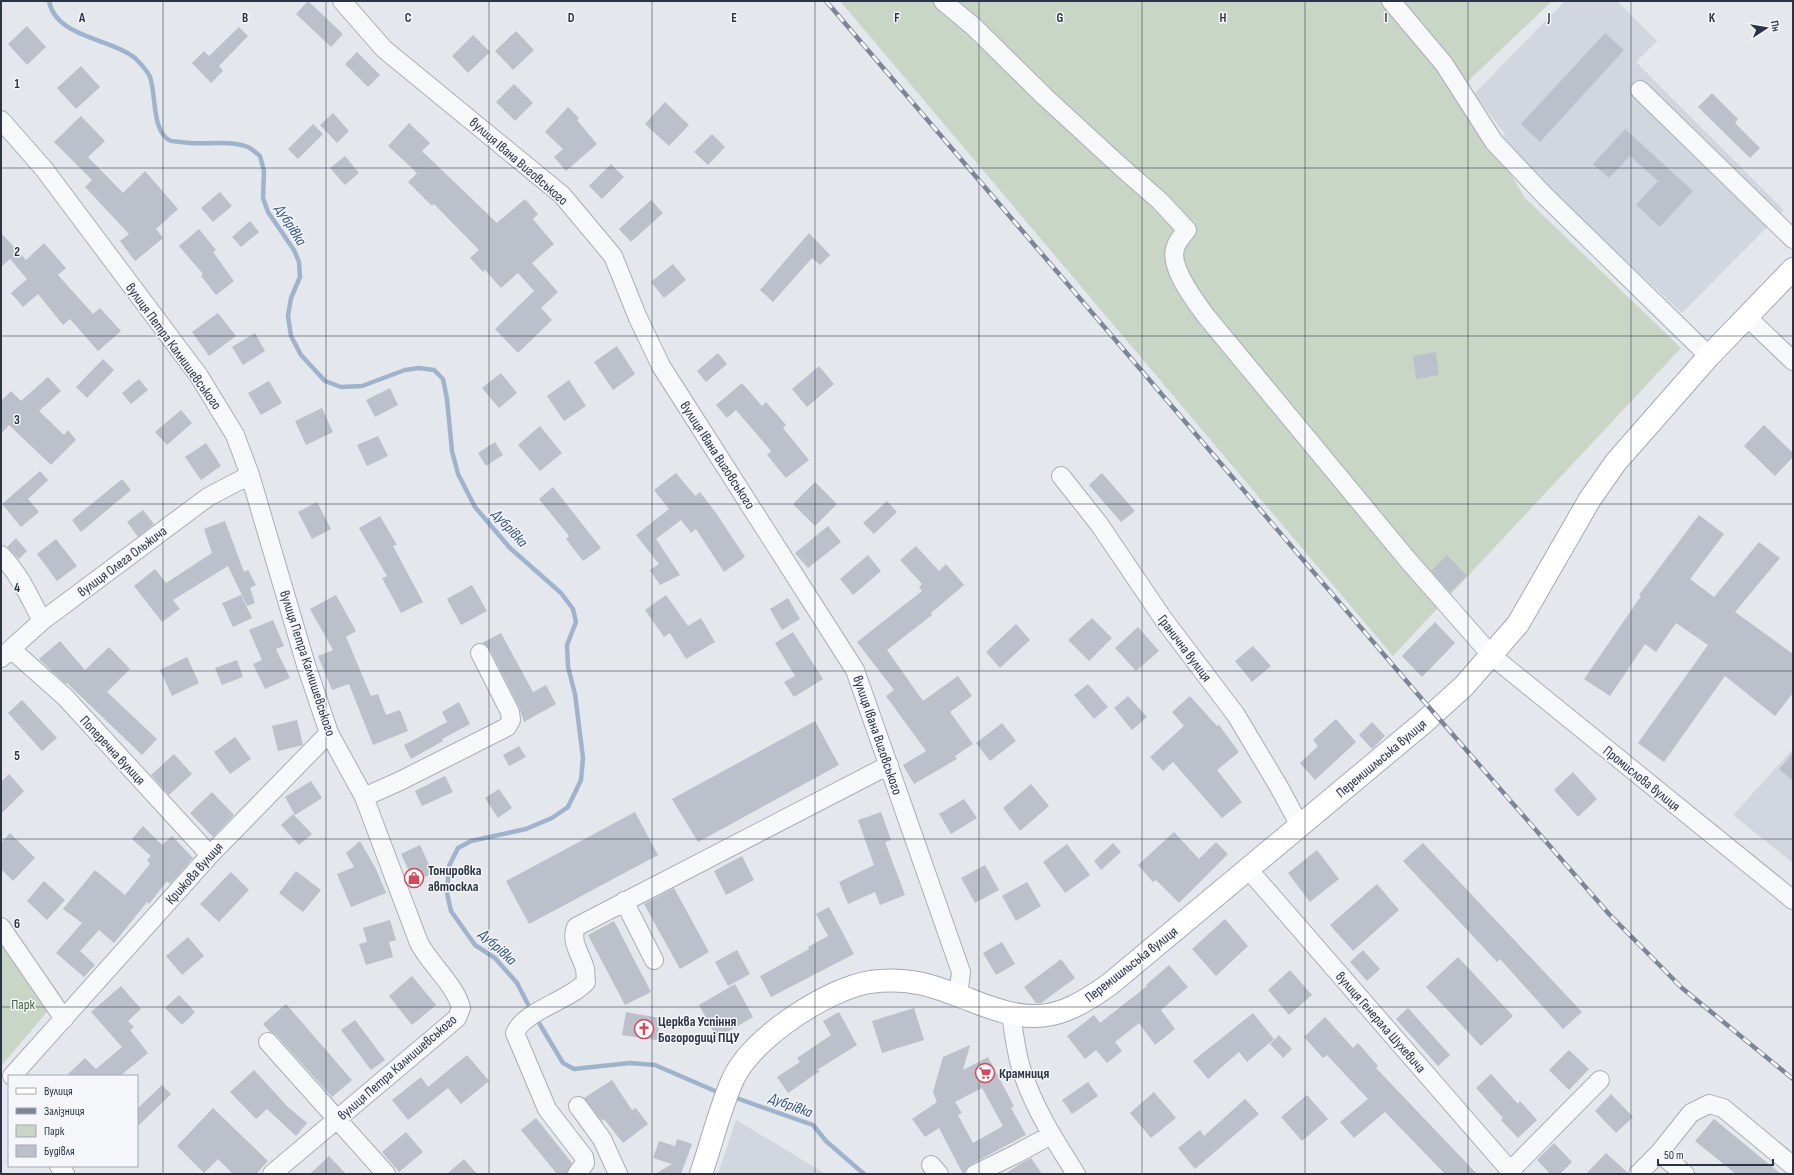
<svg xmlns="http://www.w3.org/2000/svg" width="1794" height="1175" viewBox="0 0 1794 1175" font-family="'Sofia Sans Condensed',sans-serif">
  <rect width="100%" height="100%" fill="#e4e7ec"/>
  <path fill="#d2d6de" d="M1565 1H1617L1657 41 1636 62 1784 210 1682 313 1574 213 1498 140 1505 134 1474 94Z
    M1793 749V863L1733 815Z
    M736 1120 826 1174H718Z"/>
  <path fill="#c9d6c5" d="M840 1H1552L1461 88 1524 197 1681 348 1393 656Z
    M1 937 53 1005 1 1066Z"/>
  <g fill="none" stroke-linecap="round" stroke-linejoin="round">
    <path stroke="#9fb4cc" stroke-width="4.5" d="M49 1C56 38 111 38 135 58 140 63 147 70 150 77 156 93 152 131 169 140 172 142 177 141 181 142 202 146 227 139 248 147 252 149 256 153 260 156L264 171 263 198 268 212 294 250 299 262 300 277 291 298 288 316 291 336 301 355 325 381 341 387 362 386 405 370 419 368 434 370 443 379 447 399 452 451 458 474 475 507 510 548 561 593 573 609 576 622 567 645 568 667 575 694 583 758 581 780 568 807 552 818 526 829 471 841 458 848 449 866 447 893 451 911 475 945 495 958 517 983 532 1012
      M536 1018 563 1063 574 1069 630 1063 655 1065 715 1091
      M739 1099 813 1125 826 1141 864 1174"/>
  </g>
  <path fill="#bbc0ca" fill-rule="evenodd" d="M308 1 343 34 331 47 296 14Z
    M27 26 46 47 27 65 8 44Z
    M239 27 248 36 219 66 223 71 211 83 192 63 204 51 209 56Z
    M516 31 534 50 513 70 495 51Z
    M1605 33 1624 50 1540 142 1521 124Z
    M473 35 490 52 468 73 452 56Z
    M357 52 380 75 368 87 345 64Z
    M81 66 100 87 76 109 57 88Z
    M514 84 533 103 515 121 496 102Z
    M1712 93 1738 119 1735 123 1760 148 1750 158 1698 107Z
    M665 102 689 125 669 146 645 124Z
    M568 107 579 118 577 120 597 144 566 171 554 157 563 149 545 132Z
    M333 113 349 131 337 143 320 125Z
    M81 116 105 141 88 157 123 193 145 171 178 209 156 229 163 238 135 261 120 241 129 234 85 187 92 180 54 142Z
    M409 123 430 143 422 151 497 223 525 199 538 214 533 219 554 244 532 263 558 292 541 308 552 320 518 353 495 329 534 291 518 273 501 288 485 270 483 272 470 258 479 250 434 204 432 206 408 182 417 173 388 146Z
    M313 124 323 134 298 159 288 149Z
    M1625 129 1693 191 1660 227 1636 205 1658 181 1630 156 1609 178 1593 164Z
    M712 134 725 147 708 165 694 152Z
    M345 156 359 173 345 185 330 168Z
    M611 164 624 177 602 199 589 186Z
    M220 192 232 206 213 222 201 208Z
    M651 200 663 213 631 242 619 229Z
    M250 221 259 232 241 247 232 237Z
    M199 229 216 250 213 252 234 281 216 295 201 276 203 274 179 246Z
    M1 233 26 260 44 243 66 268 58 275 93 314 100 308 121 331 98 351 70 319 63 325 38 294 23 307 11 293 27 279 10 259 1 267Z
    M809 233 830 255 820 265 812 258 773 302 760 290Z
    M673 264 686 280 664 298 651 282Z
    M218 313 236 336 209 356 192 332Z
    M255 333 265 351 243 365 232 347Z
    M617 346 635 374 613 390 594 362Z
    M1436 352 1439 375 1416 379 1413 356Z
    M718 353 727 364 706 382 697 371Z
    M103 359 114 370 87 398 76 387Z
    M819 366 834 384 807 407 792 389Z
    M501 373 517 393 499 408 482 388Z
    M48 377 61 391 39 411 64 435 68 430 76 440 51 465 9 425 1 434V401L11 391 21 401Z
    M139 379 148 390 131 404 122 393Z
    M569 380 586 406 564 421 547 396Z
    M269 381 282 403 261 415 248 393Z
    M742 383 762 406 766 402 786 425 783 428 809 460 786 478 767 455 771 451 736 410 727 418 716 405Z
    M390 388 398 405 375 417 366 400Z
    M322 408 333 432 306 445 295 421Z
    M181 410 192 423 167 445 155 432Z
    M1764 425 1793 453V457L1775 476 1744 446Z
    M540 426 562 453 540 471 518 445Z
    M378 436 388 456 367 466 357 445Z
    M495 442 503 455 486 466 478 453Z
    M206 443 221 466 201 480 185 457Z
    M40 471 48 480 28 499 39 512 21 527 2 504Z
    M676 473 695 496 700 492 716 513 745 557 724 572 696 529 691 533 681 520 656 539 680 575 660 585 650 570 659 564 636 535 669 509 654 490Z
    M1102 473 1135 511 1121 522 1089 485Z
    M122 479 131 490 81 532 72 520Z
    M815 482 837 504 815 526 793 504Z
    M553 487 601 548 583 561 566 539 569 536 539 499Z
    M887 501 897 512 874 534 863 523Z
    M317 502 331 529 312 539 298 512Z
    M143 510 154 524 138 537 127 522Z
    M1699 515 1724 534 1690 579 1714 597 1759 542 1780 558 1735 612 1793 654V693L1775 716 1725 676 1664 762 1638 743 1708 645 1676 623 1656 652 1645 644 1610 696 1584 679 1641 596 1639 595Z
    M380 516 397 545 393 546 423 602 401 613 382 578 387 576 359 528Z
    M225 521 244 572 248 570 256 585 250 588 255 603 247 606 228 566 173 600 180 609 162 622 134 586 155 569 166 583 212 553 204 529Z
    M828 526 841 542 808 568 795 553Z
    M16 538 27 551 19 559 7 547Z
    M56 539 77 566 57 581 37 554Z
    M916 546 939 571 946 564 964 585 931 613 932 615 887 650 923 701 958 676 972 696 950 712 973 744 955 756 957 759 914 784 903 765 926 751 886 696 894 690 857 642 922 591 919 587 922 584 900 560Z
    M868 555 881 571 853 595 840 579Z
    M1447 555 1467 576 1450 592 1431 571Z
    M472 585 487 611 461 625 447 599Z
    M241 595 252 618 233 627 222 603Z
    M336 595 356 631 346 637 371 696 378 694 386 715 400 710 408 731 373 745 349 684 332 690 318 656 333 650 310 609Z
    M666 595 688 626 701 618 715 642 686 659 670 633 664 637 645 610Z
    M788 598 800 619 782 630 770 609Z
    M1092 618 1112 638 1089 661 1068 640Z
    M273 620 284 646 276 649 290 678 265 689 253 664 262 660 249 630Z
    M1435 622 1455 643 1422 677 1402 656Z
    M1016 624 1030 640 1000 668 986 652Z
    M1138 627 1159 651 1136 671 1115 648Z
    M793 632 823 679 794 697 784 682 795 676 775 643Z
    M501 633 533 692 546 685 556 704 524 722 519 707 489 648 482 643Z
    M60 641 85 670 109 647 130 669 107 692 157 739 142 755 67 683 66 684 39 659Z
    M1253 646 1271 666 1252 682 1235 661Z
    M187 657 199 683 172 696 160 670Z
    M237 660 243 677 222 685 215 668Z
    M1088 684 1108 707 1094 719 1074 695Z
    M1128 696 1147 717 1132 730 1114 708Z
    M1190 696 1217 726 1219 725 1239 752 1217 770 1242 802 1222 818 1173 762 1163 771 1150 757 1184 726 1172 712Z
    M22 700 57 738 42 751 8 713Z
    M459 702 470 724 442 739 443 741 411 759 404 745 447 722 442 712Z
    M1336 719 1356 742 1315 780 1300 763 1318 746 1313 740Z
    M297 720 303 745 278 751 272 726Z
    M815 721 839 765 698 842 672 799Z
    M1372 722 1385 736 1372 749 1359 735Z
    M1002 723 1016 741 990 761 976 743Z
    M235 737 251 759 230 774 214 752Z
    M519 746 526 757 509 766 503 755Z
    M1793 753V781L1779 769Z
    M174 754 192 774 169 795 151 775Z
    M1573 772 1597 799 1578 817 1554 790Z
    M9 774 24 791 1 814V782Z
    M445 776 453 792 422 806 415 791Z
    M311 781 322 798 295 815 285 797Z
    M1031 784 1049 806 1020 831 1003 808Z
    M499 789 512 808 498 818 485 798Z
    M212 792 234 815 213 837 190 813Z
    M964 799 977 818 951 834 939 814Z
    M635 812 658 855 529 924 506 881Z
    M881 812 891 840 885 842 905 895 880 905 875 892 848 904 839 882 874 865 858 820Z
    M293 814 312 834 299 845 281 825Z
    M143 826 162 845 172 836 193 858 170 884 167 881 149 904 147 902 114 943 99 930 80 951 95 965 84 977 56 953 82 923 63 909 95 870 125 895 150 864 147 860 151 856 132 839Z
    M1174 832 1199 859 1216 842 1228 854 1179 903 1156 880 1153 882 1138 865Z
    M10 833 35 858 13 881 1 869V843Z
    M360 841 376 869 386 893 351 907 337 874 354 867 346 853Z
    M1113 843 1121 852 1101 870 1094 861Z
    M1423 843 1582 1012 1563 1029 1500 959 1497 962 1403 861Z
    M1067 844 1090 875 1065 893 1043 862Z
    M420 845 433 873 414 882 401 854Z
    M1317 850 1339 879 1310 902 1288 873Z
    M742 856 754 880 726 895 714 871Z
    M985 865 999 890 975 903 961 878Z
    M296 871 321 890 303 912 279 893Z
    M231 872 249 890 219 922 200 904Z
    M44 881 65 900 47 920 27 901Z
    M1027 882 1041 906 1016 921 1002 896Z
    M1377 884 1399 910 1353 951 1330 925Z
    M674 888 709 952 680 969 644 904Z
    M829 907 854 954 771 997 760 976 809 949 808 947 828 936 816 914Z
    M1225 919 1248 946 1216 976 1192 949Z
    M390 920 396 940 389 942 393 957 366 965 359 944 367 942 363 928Z
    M614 921 651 992 625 1005 588 935Z
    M188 937 204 956 182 975 166 956Z
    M1002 942 1015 964 996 975 983 953Z
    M737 950 750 974 728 986 715 962Z
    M1363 950 1380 969 1367 981 1350 962Z
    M1458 957 1513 1016 1481 1046 1426 987Z
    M1061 959 1075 978 1041 1003H1036L1024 987Z
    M1169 965 1188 987 1161 1010 1175 1029 1155 1045 1139 1023 1115 1042 1122 1051 1107 1063 1096 1050 1085 1059 1067 1036 1094 1015 1100 1023 1147 986 1146 985Z
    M1290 970 1312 995 1289 1015 1268 990Z
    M412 976 436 1005 412 1025 389 996Z
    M735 984 753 1017 717 1038 699 1005Z
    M121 986 141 1009 128 1021 134 1027 130 1030 148 1053 120 1076H66L85 1058 96 1069 122 1047 91 1012Z
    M179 995 195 1012 182 1025 165 1008Z
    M286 1004 352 1080 332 1097 276 1035 270 1032 263 1024Z
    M914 1008 924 1040 882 1053 872 1021Z
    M1408 1008 1450 1055 1438 1066 1396 1019Z
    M626 1012 660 1018 657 1040 622 1035Z
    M839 1012 857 1045 817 1070 820 1071 788 1093 777 1077 800 1062 797 1058 831 1035 823 1021Z
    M1253 1013 1274 1039 1247 1062 1239 1052 1208 1079 1193 1061Z
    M1325 1017 1353 1048 1358 1043 1378 1066 1376 1068 1477 1174H1445L1385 1112 1354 1138 1340 1122 1368 1099 1327 1055 1323 1058 1304 1037Z
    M355 1020 385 1060 371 1070 341 1030Z
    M1279 1035 1292 1049 1283 1058 1270 1044Z
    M970 1045 963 1070 988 1057 1014 1106 1011 1108 1026 1135 970 1165 963 1174 939 1128 925 1137 912 1119 937 1102 933 1092 943 1057ZM982 1088 1003 1126 973 1143 958 1115 962 1113 955 1102Z
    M1569 1050 1589 1069 1569 1090 1549 1070Z
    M467 1055 489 1081 461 1104 448 1088 408 1120 392 1100 421 1077 428 1087Z
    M254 1070 287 1106 307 1123 296 1136 267 1109 256 1119 230 1092Z
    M1491 1074 1518 1104 1520 1101 1537 1120 1518 1138 1501 1120 1503 1118 1476 1088Z
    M612 1080 632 1110 636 1108 648 1124 623 1143 604 1119 602 1121 584 1098Z
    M1088 1082 1098 1096 1072 1114 1062 1100Z
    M162 1085 171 1094 137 1127V1109Z
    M1154 1092 1176 1118 1151 1138 1130 1113Z
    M1611 1094 1633 1117 1616 1133 1595 1111Z
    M1307 1095 1328 1119 1302 1141 1281 1117Z
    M1245 1099 1259 1114 1195 1169 1178 1148 1200 1130 1204 1136Z
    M213 1108 268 1161 256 1174H233L218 1159 204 1173 177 1146Z
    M536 1118 572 1163 567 1174H557L521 1130Z
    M1714 1119 1781 1174H1736L1695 1141Z
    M406 1132 423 1152 399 1172 382 1152Z
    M677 1139 692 1144 681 1174H655L672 1164 653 1158 659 1141 675 1146Z
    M1554 1143 1572 1162 1560 1174H1550L1537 1160Z
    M1606 1153 1628 1173V1174H1586Z
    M329 1156 346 1174H310Z
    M1031 1158 1042 1174H1005L1020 1164Z
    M464 1159 477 1174H447Z"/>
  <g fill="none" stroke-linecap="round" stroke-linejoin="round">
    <defs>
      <path id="minor" d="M342 1 384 49 562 195 613 256 638 318 661 366 855 670 961 972 958 996
        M943 1 974 27 1044 96 1120 166 1160 201 1187 230C1183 235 1178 240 1176 246 1167 265 1195 301 1206 316L1407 559 1492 656 1793 900
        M1391 1 1444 64 1494 142 1545 196 1709 356
        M1640 90 1793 239
        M1 120 44 169 199 376 235 435 250 475 306 665 329 733 364 797 419 943C430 964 456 986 461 1008L457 1018 272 1174
        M1747 317 1793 361
        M1061 476 1099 524 1164 620 1236 715 1279 787 1300 826
        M1 555C19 573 30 598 42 621
        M11 649 65 697 210 855
        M1 658 42 621 208 497 250 475
        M364 797 400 781 507 727 511 720 510 712 480 653
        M1248 869 1513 1174
        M624 901 654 960
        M1 927 64 1019
        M1011 1014C1014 1034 1016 1053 1022 1071 1034 1108 1055 1141 1076 1174
        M268 1042 386 1174
        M12 1076 210 855 329 733
        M578 1106 602 1139 618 1174
        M1659 1153 1685 1174
        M931 1165 939 1174
        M59 1166 65 1174
        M1510 1171 1600 1080
        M577 1174 585 1163 584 1157 547 1109 515 1033C524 1011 568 1001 586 982 585 978 586 973 585 969 581 954 570 942 576 927L889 765
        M975 1174 1016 1154 1051 1135
        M1638 1174 1659 1153 1691 1113 1709 1104 1723 1108 1793 1166"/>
      <path id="major" d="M701 1174C711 1145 721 1104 734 1077 754 1037 827 989 870 982 885 980 903 980 918 983 935 986 954 994 970 1000 1031 1024 1056 1023 1110 984L1423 723 1464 686 1518 624 1590 499 1616 462 1709 356 1793 269"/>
    </defs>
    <use href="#minor" stroke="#a9aeb7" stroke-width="20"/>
    <use href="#major" stroke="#a3abb8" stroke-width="24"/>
    <use href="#minor" stroke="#f7f8fa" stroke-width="18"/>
    <use href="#major" stroke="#fff" stroke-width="22"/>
    <defs>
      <path id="rail" d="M826 1 1421 698 1609 914 1682 988 1793 1079"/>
    </defs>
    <use href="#rail" stroke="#7d8696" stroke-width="4.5"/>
    <use href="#rail" stroke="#f4f6f9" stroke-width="3" stroke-dasharray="9" stroke-linecap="butt"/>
  </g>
  <path fill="none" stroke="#2b3445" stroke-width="1" stroke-opacity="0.55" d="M163 1V1174M326 1V1174M489 1V1174M652 1V1174M815 1V1174M979 1V1174M1142 1V1174M1305 1V1174M1468 1V1174M1631 1V1174M1 168H1793M1 336H1793M1 504H1793M1 671H1793M1 839H1793M1 1007H1793"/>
  <defs>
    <symbol id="shop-ring" viewBox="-11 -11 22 22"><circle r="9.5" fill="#f4f6f9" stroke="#d1495b" stroke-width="1.5"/><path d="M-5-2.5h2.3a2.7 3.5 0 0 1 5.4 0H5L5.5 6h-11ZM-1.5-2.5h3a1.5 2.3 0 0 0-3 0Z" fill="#d1495b"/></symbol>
    <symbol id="church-ring" viewBox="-11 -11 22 22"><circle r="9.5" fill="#f4f6f9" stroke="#d1495b" stroke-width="1.5"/><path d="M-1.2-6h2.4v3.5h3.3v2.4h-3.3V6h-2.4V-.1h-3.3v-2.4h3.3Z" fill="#d1495b"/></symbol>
    <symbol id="supermarket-ring" viewBox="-11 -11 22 22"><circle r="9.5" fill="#f4f6f9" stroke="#d1495b" stroke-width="1.5"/><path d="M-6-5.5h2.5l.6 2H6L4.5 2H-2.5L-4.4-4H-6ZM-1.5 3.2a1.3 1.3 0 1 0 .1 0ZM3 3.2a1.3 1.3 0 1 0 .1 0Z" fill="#d1495b"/></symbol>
  </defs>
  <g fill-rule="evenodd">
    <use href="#shop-ring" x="403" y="867" width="22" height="22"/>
    <use href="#church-ring" x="633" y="1018" width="22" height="22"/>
    <use href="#supermarket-ring" x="974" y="1062" width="22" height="22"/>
  </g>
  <g text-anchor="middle" stroke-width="3" stroke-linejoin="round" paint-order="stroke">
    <g font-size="14" fill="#2b3445" stroke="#f4f6f9">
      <text transform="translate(519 161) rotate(41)" y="5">вулиця Івана Виговського</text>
      <text transform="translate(174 346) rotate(54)" y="5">вулиця Петра Калнишевського</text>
      <text transform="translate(718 455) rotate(57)" y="5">вулиця Івана Виговського</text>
      <text transform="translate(122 561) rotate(-37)" y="5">вулиця Олега Ольжича</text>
      <text transform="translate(1185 648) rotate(53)" y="5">Гранична вулиця</text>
      <text transform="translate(308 663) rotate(72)" y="5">вулиця Петра Калнишевського</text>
      <text transform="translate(878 735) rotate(71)" y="5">вулиця Івана Виговського</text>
      <text transform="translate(113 750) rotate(47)" y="5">Поперечна вулиця</text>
      <text transform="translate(1381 758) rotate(-40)" y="5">Перемишльська вулиця</text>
      <text transform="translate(1642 778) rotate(39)" y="5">Промислова вулиця</text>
      <text transform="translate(194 873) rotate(-48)" y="5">Крижова вулиця</text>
      <text transform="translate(1131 964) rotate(-38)" y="5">Перемишльська вулиця</text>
      <text transform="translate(1381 1022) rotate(49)" y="5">вулиця Генерала Шухевича</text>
      <text transform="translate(397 1067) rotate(-41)" y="5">вулиця Петра Калнишевського</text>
    </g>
    <g font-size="14" font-weight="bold" fill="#2b3445" stroke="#f4f6f9" text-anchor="start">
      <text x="428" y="875">Тонировка<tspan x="428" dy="16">автоскла</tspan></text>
      <text x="658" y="1026">Церква Успіння<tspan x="658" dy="16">Богородиці ПЦУ</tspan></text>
      <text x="999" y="1078">Крамниця</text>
    </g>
    <g font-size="14" fill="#3f6138" stroke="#f4f6f9">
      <text x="23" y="1009">Парк</text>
    </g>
    <g font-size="15" font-style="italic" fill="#34527a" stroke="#f4f6f9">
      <text transform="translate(291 225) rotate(58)" y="5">Дубрівка</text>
      <text transform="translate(510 528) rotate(48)" y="5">Дубрівка</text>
      <text transform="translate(498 947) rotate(43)" y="5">Дубрівка</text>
      <text transform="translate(791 1105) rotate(21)" y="5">Дубрівка</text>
    </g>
  </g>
  <g font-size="13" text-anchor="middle" font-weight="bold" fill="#2b3445" stroke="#f4f6f9" stroke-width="3" stroke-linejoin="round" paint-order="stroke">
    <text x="82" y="22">A</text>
    <text x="245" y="22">B</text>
    <text x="408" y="22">C</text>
    <text x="571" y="22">D</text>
    <text x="734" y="22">E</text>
    <text x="897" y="22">F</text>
    <text x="1060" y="22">G</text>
    <text x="1223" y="22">H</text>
    <text x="1386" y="22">I</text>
    <text x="1549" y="22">J</text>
    <text x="1712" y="22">K</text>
    <text x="17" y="88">1</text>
    <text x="17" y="256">2</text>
    <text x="17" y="424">3</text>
    <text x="17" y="592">4</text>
    <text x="17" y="760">5</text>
    <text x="17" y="928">6</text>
  </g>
  <rect width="1794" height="1175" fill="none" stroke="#2b3445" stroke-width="4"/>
  <rect x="8" y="1075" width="130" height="92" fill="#f4f6f9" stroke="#a4a8b1"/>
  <rect x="16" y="1088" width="20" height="6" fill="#ffffff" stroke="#a4a8b1"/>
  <text x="44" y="1095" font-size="12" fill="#2b3445">Вулиця</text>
  <rect x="16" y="1108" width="20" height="6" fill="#7d8696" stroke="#a4a8b1"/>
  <text x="44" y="1115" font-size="12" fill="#2b3445">Залізниця</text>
  <rect x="16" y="1125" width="20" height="12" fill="#c9d6c5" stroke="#a4a8b1"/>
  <text x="44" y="1135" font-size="12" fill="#2b3445">Парк</text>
  <rect x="16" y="1145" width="20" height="12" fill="#bbc0ca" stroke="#a4a8b1"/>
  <text x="44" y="1155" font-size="12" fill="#2b3445">Будівля</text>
  <g transform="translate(1766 28) rotate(78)" stroke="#f4f6f9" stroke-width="3" paint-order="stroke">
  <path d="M0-3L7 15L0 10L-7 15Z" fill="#2b3445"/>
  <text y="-6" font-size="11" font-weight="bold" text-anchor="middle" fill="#2b3445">Пн</text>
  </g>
  <path d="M1658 1159v6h115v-6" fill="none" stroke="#2b3445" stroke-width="2"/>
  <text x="1664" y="1159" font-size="12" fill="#2b3445" stroke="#f4f6f9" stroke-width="3" paint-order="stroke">50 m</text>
</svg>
